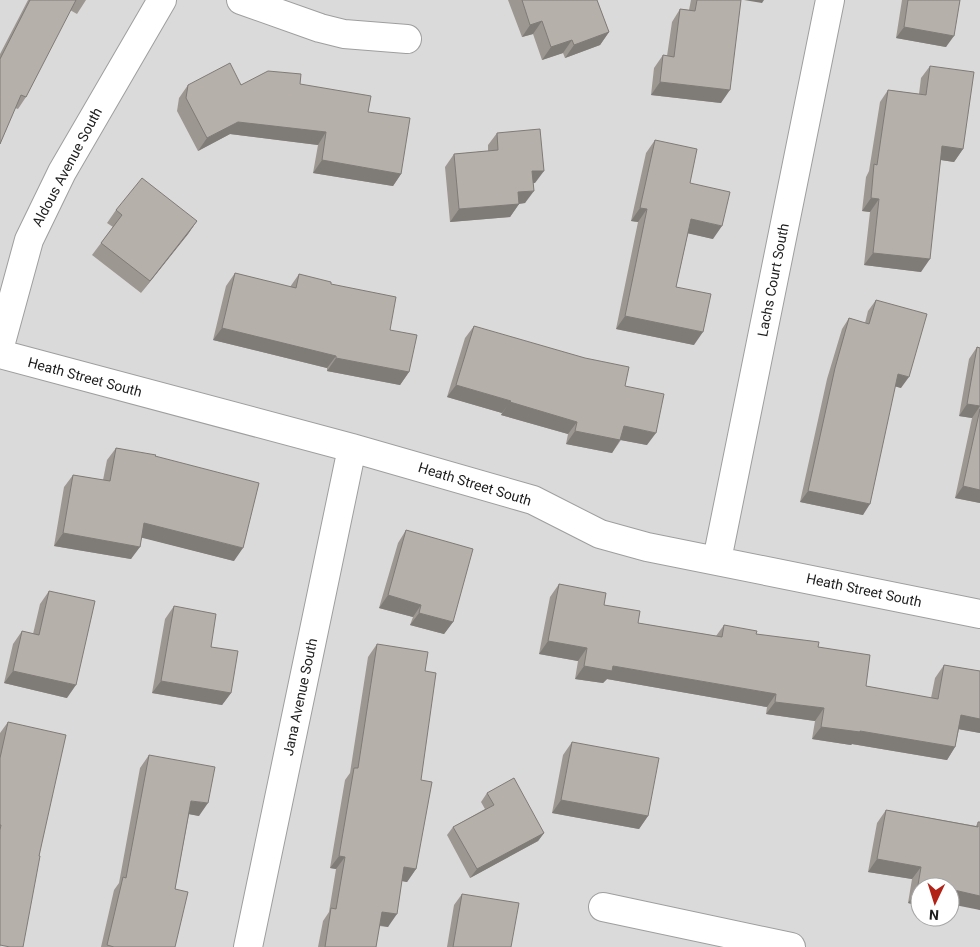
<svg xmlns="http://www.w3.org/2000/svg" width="980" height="947" viewBox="0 0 980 947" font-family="Roboto,sans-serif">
  <rect width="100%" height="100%" fill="#edeae4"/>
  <path fill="#dbdada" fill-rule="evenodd" d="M0 0H980V947H0ZM920 887H950V917H920Z"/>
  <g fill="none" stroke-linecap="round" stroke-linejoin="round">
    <defs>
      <path id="minor" d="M241 0 320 28 344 34 407 39
        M0 346 29 240 62 172 162 0
        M0 354 352 448 533 500 600 534 647 547 980 614
        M717 560 830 0
        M603 907 791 947
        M248 947 352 448"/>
    </defs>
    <use href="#minor" stroke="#9e9e9e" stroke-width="30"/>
    <use href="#minor" stroke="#fff" stroke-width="28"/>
  </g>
  <path fill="#9d9792" d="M28 0H86L77 14 70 10 26 97 18 109 15 108 0 144V54Z
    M508 0H597L609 32 600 45 565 58 563 53 542 60 533 34 522 37Z
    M691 0H741L721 103 651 95 654 68 663 55 667 56 672 22 680 9 689 10Z
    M902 0H960L946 47 896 38Z
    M930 66 963 149 954 162 941 160 921 272 864 265 870 212 862 211 866 177 869 171 880 102 888 90 919 94 921 78Z
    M300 84 368 112 401 174 393 186 313 173 318 145 230 134 198 151 177 111 179 98 188 85Z
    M497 133 535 183H533L525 203 519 204 510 217 450 222 445 167 454 154 488 151V145Z
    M655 140 690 183 713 239 688 233 676 287 694 345 616 329 638 222 631 221 646 153Z
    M116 210 197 221 188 234 141 293 92 255 113 227 107 223Z
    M235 273 290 287 299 274 331 284 390 330 409 372 400 385 327 371V368L213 340 226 286Z
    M876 300 901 388 895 386 863 515 800 502 827 379 842 329 849 318 865 323 868 311Z
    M474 326 625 386 647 445 621 440 612 453 566 444 568 434 501 415 502 413 447 397 465 338Z
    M977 347 980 348V503L955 498 972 418 959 416 969 359Z
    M116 448 155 456 234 561 141 537 131 559 54 546 64 487 73 475 103 480 107 460Z
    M406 530 453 622 444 634 410 625 413 617 379 608 398 543Z
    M559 584 604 605 638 623 716 636 724 625 756 634 818 647 866 686 931 698 935 678 944 665 980 671V733L959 729 955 747 947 760 852 744 851 745 812 739 815 721 766 714 767 707 607 679 603 683 575 679 578 661 539 654 550 597Z
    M49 591 67 698 4 683 13 644 22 631 33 634 40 604Z
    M174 606 211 647 231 693 222 705 152 693 165 619Z
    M377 644 425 671 416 869 407 882 402 881 388 927 379 926 376 947H318L323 921 329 912 336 869 330 868 345 780 350 773 368 657Z
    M8 722 39 856 0 947V733Z
    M572 742 648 816 639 829 552 813 563 755Z
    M149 755 199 816 189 814 175 889V947H101L114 890 119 883 140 768Z
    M487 793 544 833 538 841 470 878 447 835 453 827 485 809 481 802Z
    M886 810 976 826 978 822 980 910 920 887V906L908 903 912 879 868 872 877 823Z
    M462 894 511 947H447L454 905Z"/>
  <path fill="#7f7b77" d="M744 0H764L762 3Z
    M542 21 533 34 522 37 530 25Z
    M904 27 954 36 946 47 896 38Z
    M609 32 600 45 565 58 574 45Z
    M572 40 563 53 542 60 551 47Z
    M660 82 730 90 721 103 651 95Z
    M238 122 326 132 318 145 230 134 198 151 207 138Z
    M942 146 963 149 954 162 934 159Z
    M322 160 401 174 393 186 313 173Z
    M532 171H544L535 183 523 184Z
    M534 191 525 203 509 205 518 192Z
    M871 198 879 199 870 212 862 211Z
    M519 204 510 217 450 222 459 209Z
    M640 208 647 209 638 222 631 221Z
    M691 219 722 226 713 239 682 232Z
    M197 221 188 234 141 293 150 281Z
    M873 253 930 259 921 272 864 265Z
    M625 316 703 332 694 345 616 329Z
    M222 328 336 356 327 368 213 340Z
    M336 358 409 372 400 385 327 371Z
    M898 374 909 377 901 388 890 385Z
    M456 385 511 401 502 413 447 397Z
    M510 402 577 422 568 434 501 415Z
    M967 404 980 406 972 418 959 416Z
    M624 426 656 433 647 445 615 439Z
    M575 431 620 440 612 453 566 444Z
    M963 486 980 490V503L955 498Z
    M808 491 870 504 863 515 800 502Z
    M144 523 243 548 234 561 135 536Z
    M63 533 140 547 131 559 54 546Z
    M388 595 421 605 413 617 379 608Z
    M419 613 453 622 444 634 410 625Z
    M548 641 587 648 578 661 539 654Z
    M584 666H613L776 694 767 707 607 679 603 683 575 679Z
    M13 671 76 685 67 698 4 683Z
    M161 681 231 693 222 705 152 693Z
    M775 702 824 708 815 721 766 714Z
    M961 715 980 719V733L952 728Z
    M821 727 860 731 955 747 947 760 852 744 851 745 812 739Z
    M561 800 648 816 639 829 552 813Z
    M191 801 208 803 199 816 183 813Z
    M544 833 538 841 470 878 477 869Z
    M339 856 345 857 336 869 330 868Z
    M877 859 921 867 912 879 868 872Z
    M404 867 416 869 407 882 396 880Z
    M954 890 980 896V910L950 904V895Z
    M917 891H920V906L908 903Z
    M382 912 397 914 388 927 373 924Z"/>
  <path fill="#b6b0aa" stroke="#7f7b77" d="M30 0H76L26 97 21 95 0 144V59Z
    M522 0H597L609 32 574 45 572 40 551 47 542 21 530 25Z
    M697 0H741L730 90 660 82 663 55 674 57 680 9 695 11Z
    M908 0H960L954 36 904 27Z
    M230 63 241 85 268 71 301 74 300 84 371 96 368 112 410 118 401 174 322 160 326 132 238 122 207 138 186 98 188 85Z
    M930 66 974 72 963 149 942 146 930 259 873 253 879 199 871 198 874 164 877 165 888 90 926 95Z
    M540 129 544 171H532L534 191 518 192 519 204 459 209 454 154 498 150 497 133Z
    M655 140 697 149 690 183 730 192 722 226 691 219 676 287 711 294 703 332 625 316 647 209 640 208Z
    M142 178 197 221 150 281 101 243 122 215 116 210Z
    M235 273 296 288 299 274 331 282V284L396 297 390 330 417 335 409 372 336 358V356L222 328Z
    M876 300 927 314 909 377 898 374 870 504 808 491 835 368 849 318 869 324Z
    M474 326 585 358 629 367 625 386 664 394 656 433 624 426 620 440 575 431 577 422 510 402 511 401 456 385Z
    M977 347 980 348V406L967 404Z
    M980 409V490L963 486Z
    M116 448 156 455 155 456 259 483 243 548 144 523 140 547 63 533 73 475 110 481Z
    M406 530 473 549 453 622 419 613 421 605 388 595Z
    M559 584 606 593 604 605 640 611 638 623 722 637 724 625 757 631 756 634 819 642 818 647 870 655 866 686 938 699 944 665 980 671V719L961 715 955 747 860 731V732L821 727 824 708 775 702 776 694 613 666 612 671 584 666 587 648 548 641Z
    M49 591 95 601 76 685 13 671 22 631 39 635Z
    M174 606 216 614 211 647 238 651 231 693 161 681Z
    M377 644 428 652 425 671 436 673 421 780 432 782 416 869 404 867 397 914 382 912 376 947H325L331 908 336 909 345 857 339 856 354 768H358Z
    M8 722 66 735 39 856H40L23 947H10L0 945V830L1 825H0V758Z
    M572 742 659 758 648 816 561 800Z
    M149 755 215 767 208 803 191 801 175 889 188 892 175 947H114L107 945 123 877 126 878Z
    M514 778 544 833 477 869 453 827 494 805 487 793Z
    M886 810 978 827V822H980V896L954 890 952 897H950V887H920V891H917L921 867 877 859Z
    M462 894 519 903 511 947H453Z"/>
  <g text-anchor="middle" stroke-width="4.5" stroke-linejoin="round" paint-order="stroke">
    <g font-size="14" fill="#1d1d1d" stroke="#fff">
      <text transform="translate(67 167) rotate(-62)" y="5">Aldous Avenue South</text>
      <text transform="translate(773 280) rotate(-79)" y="5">Lachs Court South</text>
      <text transform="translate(85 377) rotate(15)" y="5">Heath Street South</text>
      <text transform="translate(475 484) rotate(17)" y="5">Heath Street South</text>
      <text transform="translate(864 590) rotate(12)" y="5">Heath Street South</text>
      <text transform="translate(300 697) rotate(-78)" y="5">Jana Avenue South</text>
    </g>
  </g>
  <g transform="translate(935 902) rotate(184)"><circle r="24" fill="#ffffff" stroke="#a5a5a5"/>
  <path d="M0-4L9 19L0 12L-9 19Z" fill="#b22217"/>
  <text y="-8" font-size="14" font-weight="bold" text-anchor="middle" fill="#1d1d1d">N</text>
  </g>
</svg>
